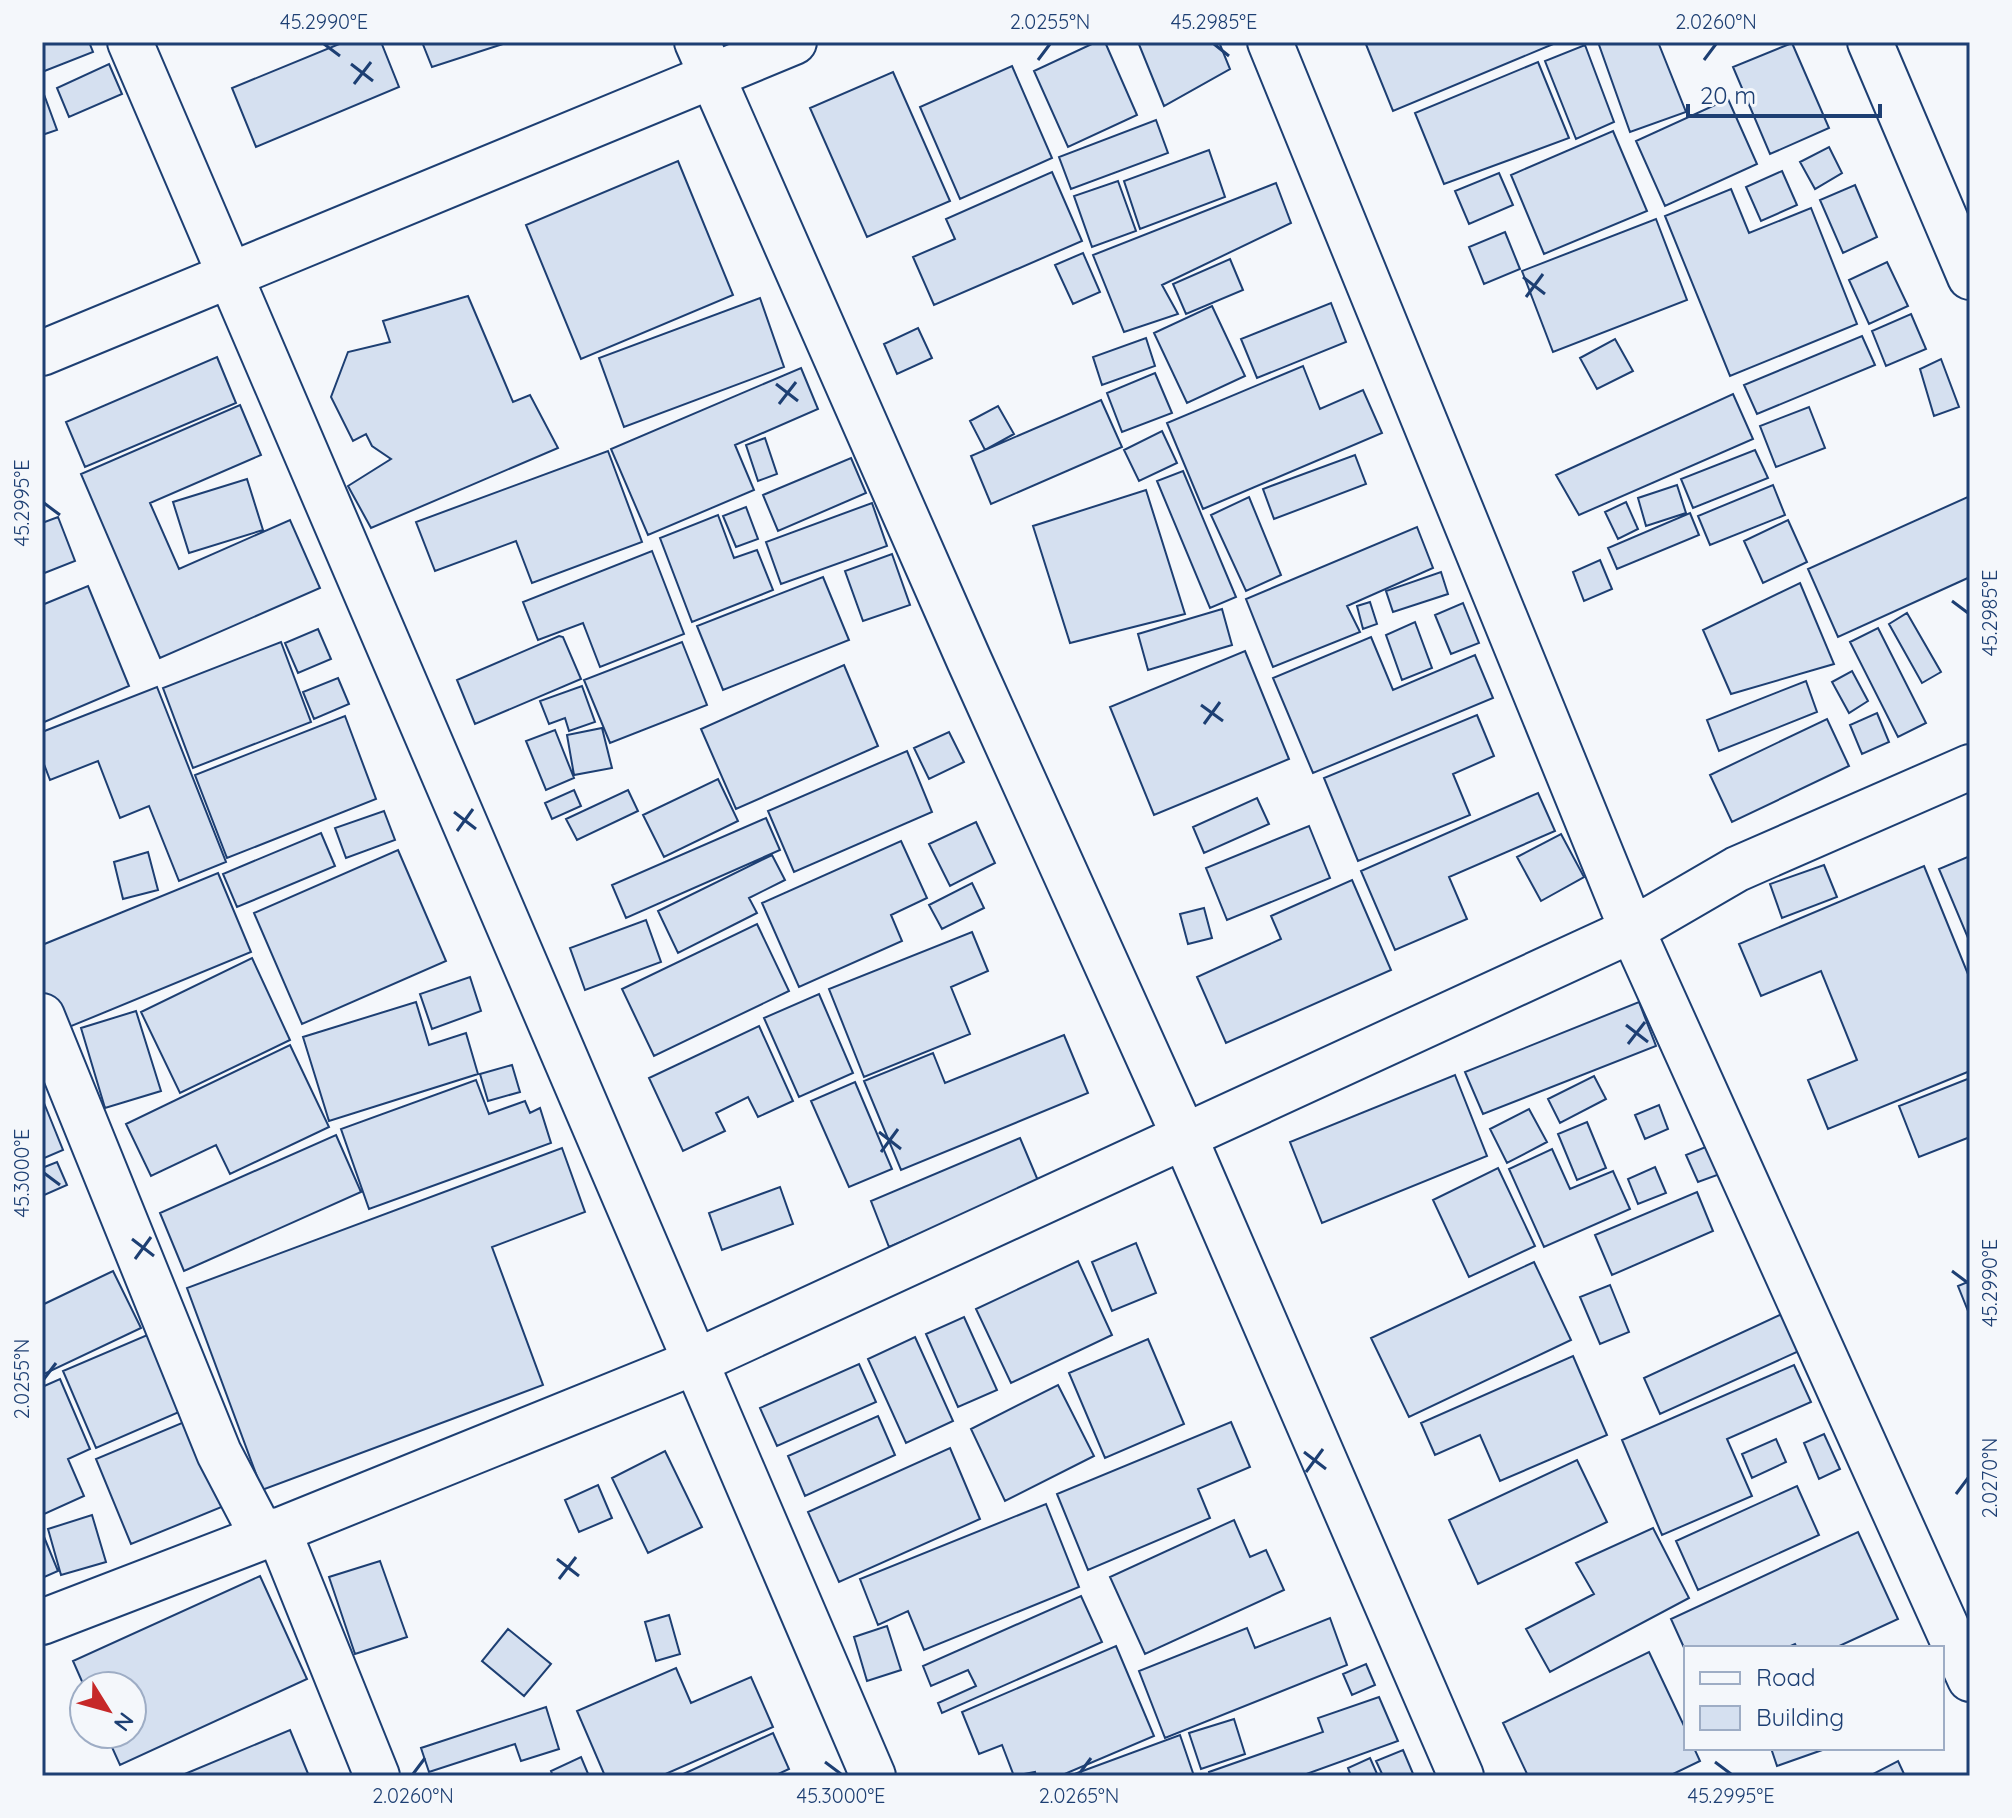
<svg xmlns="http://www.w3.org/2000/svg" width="2012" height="1818" viewBox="0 0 2012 1818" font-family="Quicksand,sans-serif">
  <rect width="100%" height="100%" fill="#f4f7fb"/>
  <path fill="#d5e0f0" stroke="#1d3f73" stroke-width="2" d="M42 42H89L93 52 42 72Z
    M344 42H381L399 87 256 147 232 88Z
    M422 42H509L432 67Z
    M1096 42H1105L1137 115 1068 147 1034 71Z
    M1138 42H1219L1230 69 1164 106Z
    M1365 42H1558L1393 111Z
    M1598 42H1658L1686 112 1630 132Z
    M1792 43 1829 128 1770 154 1733 67Z
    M1585 45 1614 122 1576 139 1545 61Z
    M1538 62 1569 138 1444 184 1415 113Z
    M109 64 122 94 69 117 57 88Z
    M1012 66 1052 158 960 199 920 107Z
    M893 72 950 201 867 237 810 108Z
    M42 89 57 130 42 135Z
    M1728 99 1757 164 1665 206 1636 141Z
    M1156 120 1168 153 1071 189 1059 157Z
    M1613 131 1647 211 1544 254 1511 175Z
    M1829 147 1842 173 1815 189 1800 162Z
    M1209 150 1225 197 1140 229 1124 181Z
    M678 161 733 295 581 359 526 225Z
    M1782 171 1797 205 1761 221 1746 187Z
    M1052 172 1082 241 934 305 913 257 955 239 946 219Z
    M1499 173 1513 205 1469 224 1455 191Z
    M1118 181 1136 231 1092 247 1074 196Z
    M1276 183 1291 223 1162 285 1178 314 1124 332 1093 255Z
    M1855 185 1877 237 1843 253 1820 200Z
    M1731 189 1749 233 1811 208 1857 324 1730 376 1665 216Z
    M1656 219 1687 300 1553 352 1522 271Z
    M1505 232 1520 269 1484 284 1469 247Z
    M1083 253 1100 292 1073 304 1055 265Z
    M1230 259 1243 290 1186 314 1173 284Z
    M1887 262 1908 306 1869 324 1849 280Z
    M468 296 513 402 530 395 558 448 371 528 348 486 391 459 372 446 366 434 353 441 331 397 348 352 390 342 383 321Z
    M760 298 784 367 624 427 599 358Z
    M1331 303 1346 342 1257 378 1241 339Z
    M1212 306 1245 376 1187 403 1154 333Z
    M1911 314 1926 349 1886 366 1872 331Z
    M918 328 932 358 897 374 884 344Z
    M1862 336 1875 365 1757 414 1744 385Z
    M1146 338 1155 366 1102 385 1093 357Z
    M1615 339 1633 371 1597 389 1580 358Z
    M217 357 236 403 85 467 66 422Z
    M1941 359 1959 407 1934 416 1920 369Z
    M1303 366 1320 409 1363 390 1382 433 1203 509 1167 423Z
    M801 368 818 409 735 445 754 490 648 535 611 449Z
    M1155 373 1172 413 1122 432 1107 393Z
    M1733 394 1753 439 1579 515 1556 475Z
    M1101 400 1122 447 991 504 971 456Z
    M240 405 261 455 150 503 179 569 290 520 320 588 160 658 81 474Z
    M998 406 1014 434 985 450 970 421Z
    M1809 407 1825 448 1776 467 1760 426Z
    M1162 431 1177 463 1139 481 1124 450Z
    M765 438 777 474 758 481 746 445Z
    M1755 450 1768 478 1693 508 1681 479Z
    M608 451 642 542 532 583 516 541 435 571 416 522Z
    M1355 455 1366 484 1274 519 1263 489Z
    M851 458 866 493 778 531 763 495Z
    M1183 471 1236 597 1210 608 1157 481Z
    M247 479 263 530 189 553 173 502Z
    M1677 485 1686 513 1646 526 1638 498Z
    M1773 485 1785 515 1710 545 1698 516Z
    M1146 490 1185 614 1070 643 1033 526Z
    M1970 496V577L1838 637 1808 569Z
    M1249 497 1281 575 1246 591 1211 515Z
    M1626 502 1638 529 1618 539 1605 512Z
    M872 503 887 546 781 584 766 542Z
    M746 507 758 539 736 547 723 516Z
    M1690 513 1699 535 1617 569 1608 548Z
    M718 515 734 558 757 550 773 590 692 622 660 538Z
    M58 517 75 561 42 574V523Z
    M1788 520 1807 562 1763 583 1744 541Z
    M1417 527 1433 568 1347 606 1360 632 1273 667 1246 599Z
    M652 551 684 634 600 667 583 623 538 640 523 602Z
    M892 554 910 605 863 621 845 571Z
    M1600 560 1612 589 1584 601 1573 572Z
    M1441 572 1448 594 1393 612 1386 591Z
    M823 577 849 640 723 690 697 626Z
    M1800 583 1834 664 1731 694 1703 630Z
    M88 586 129 686 42 723V605Z
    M1370 602 1377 624 1363 629 1357 606Z
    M1463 603 1479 643 1451 654 1435 615Z
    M1222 609 1232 645 1148 670 1138 634Z
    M1907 613 1941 672 1922 683 1889 624Z
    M1415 622 1432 668 1402 680 1386 635Z
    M1878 628 1926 723 1898 737 1850 642Z
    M318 629 331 659 298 673 285 643Z
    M559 636 563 637 581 679 475 724 457 680Z
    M1371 637 1393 690 1475 655 1493 698 1313 773 1273 678Z
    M281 642 311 722 193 768 163 688Z
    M682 642 707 705 610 743 584 680Z
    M1245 651 1289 759 1154 815 1110 707Z
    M844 665 878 746 736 809 701 729Z
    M1852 671 1868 701 1849 713 1832 682Z
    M338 678 349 704 314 719 303 692Z
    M1806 681 1817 712 1719 751 1707 720Z
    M582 686 595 722 569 731 565 718 549 724 540 701Z
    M157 687 226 862 179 881 149 806 120 818 98 761 50 780 42 759V732Z
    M1877 713 1889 742 1862 754 1850 725Z
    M1477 715 1494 756 1453 774 1470 815 1358 861 1324 778Z
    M345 716 376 799 227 858 195 775Z
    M1827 719 1849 766 1732 822 1710 775Z
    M602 728 612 768 574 775 567 735Z
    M555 730 574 778 546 790 526 741Z
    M949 732 964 762 929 779 914 748Z
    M907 751 932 812 794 872 768 811Z
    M718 779 738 821 664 857 643 815Z
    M574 790 581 806 552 819 545 803Z
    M628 790 638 811 577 840 566 819Z
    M1538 793 1555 831 1449 877 1467 919 1395 950 1361 871Z
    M1257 798 1269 824 1204 853 1193 827Z
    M384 811 395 840 346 858 335 828Z
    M766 818 780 850 626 918 612 885Z
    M976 822 995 863 950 886 929 844Z
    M1309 826 1330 878 1227 920 1206 868Z
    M321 833 335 866 237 907 223 874Z
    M1561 834 1584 877 1541 901 1517 857Z
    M901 841 927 898 891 915 902 941 799 987 762 903Z
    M398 850 446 961 302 1024 254 913Z
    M148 852 158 890 123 899 114 862Z
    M772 855 785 880 749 898 757 913 678 953 658 911Z
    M1970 856V937L1968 938 1939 869Z
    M1824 865 1837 897 1782 918 1770 884Z
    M1924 866 1970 979V1071L1828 1129 1808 1080 1857 1060 1821 971 1761 996 1739 944Z
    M218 873 251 952 69 1027 53 1018 42 991V945Z
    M1352 880 1391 970 1226 1043 1197 977 1281 939 1271 916Z
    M972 883 984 908 942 929 929 905Z
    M1204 908 1212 938 1188 944 1180 914Z
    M646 920 661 962 585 990 570 948Z
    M757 924 789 991 654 1056 622 989Z
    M972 932 988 971 951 987 970 1034 864 1077 829 989Z
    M252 958 290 1040 180 1093 141 1012Z
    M470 977 481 1011 432 1029 420 994Z
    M819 994 853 1073 799 1097 764 1018Z
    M416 1002 429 1045 466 1033 478 1074 329 1121 303 1037Z
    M1639 1002 1656 1046 1483 1114 1465 1072Z
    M136 1011 161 1091 105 1108 81 1028Z
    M759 1026 793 1101 758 1117 748 1097 716 1113 725 1131 683 1151 649 1078Z
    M1064 1035 1088 1093 901 1170 864 1081 933 1053 945 1083Z
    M290 1045 329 1127 230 1174 216 1145 151 1176 126 1124Z
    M512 1065 520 1092 488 1101 480 1074Z
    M1455 1075 1487 1156 1322 1223 1290 1142Z
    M1594 1076 1606 1099 1560 1123 1548 1099Z
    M1970 1078V1137L1919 1157 1899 1106Z
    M476 1080 489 1114 525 1101 530 1113 540 1108 551 1143 369 1209 341 1129Z
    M855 1082 892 1169 849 1187 811 1101Z
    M44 1103 63 1150 42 1159V1104Z
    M1659 1105 1668 1129 1645 1139 1635 1115Z
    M1529 1109 1547 1142 1507 1163 1490 1129Z
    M1587 1122 1606 1168 1577 1180 1558 1134Z
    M336 1135 361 1192 184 1271 160 1213Z
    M1020 1138 1039 1183 889 1247 871 1201Z
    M1708 1146 1720 1174 1698 1182 1686 1155Z
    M562 1148 585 1212 492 1247 543 1385 262 1490 187 1288Z
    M1552 1149 1570 1189 1613 1171 1630 1209 1544 1247 1509 1169Z
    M57 1162 67 1185 42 1196V1168Z
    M1655 1167 1666 1193 1638 1204 1628 1179Z
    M1498 1168 1535 1246 1469 1277 1433 1200Z
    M780 1187 793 1224 722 1250 709 1213Z
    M1697 1192 1713 1231 1612 1275 1595 1235Z
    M1136 1243 1156 1293 1112 1311 1092 1262Z
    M1078 1261 1112 1335 1011 1383 976 1309Z
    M1534 1262 1571 1340 1409 1417 1371 1338Z
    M113 1271 141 1328 42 1375V1305Z
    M1970 1281V1316L1958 1286Z
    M1610 1285 1629 1332 1600 1344 1580 1297Z
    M1782 1314 1799 1351 1660 1414 1644 1378Z
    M964 1317 997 1390 958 1407 926 1334Z
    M152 1333 186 1409 96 1448 63 1371Z
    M915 1337 953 1421 906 1443 868 1359Z
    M1148 1339 1184 1424 1105 1458 1069 1373Z
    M1573 1356 1607 1435 1500 1481 1480 1435 1435 1455 1421 1423Z
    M859 1364 876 1402 777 1446 760 1408Z
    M1794 1365 1811 1402 1727 1439 1752 1496 1662 1535 1622 1440Z
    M60 1379 90 1449 68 1459 84 1496 42 1515V1387Z
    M1058 1385 1094 1456 1005 1501 971 1429Z
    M878 1416 895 1455 805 1496 788 1456Z
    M189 1420 224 1506 131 1544 96 1459Z
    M1231 1422 1250 1467 1198 1489 1210 1518 1088 1570 1057 1494Z
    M1824 1434 1840 1469 1819 1479 1804 1443Z
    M1776 1439 1786 1462 1752 1478 1742 1454Z
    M950 1448 980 1519 839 1582 808 1512Z
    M665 1451 702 1527 648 1553 612 1478Z
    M1577 1460 1607 1522 1478 1584 1449 1520Z
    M598 1485 612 1518 579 1532 565 1500Z
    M1797 1486 1819 1535 1698 1590 1676 1541Z
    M1046 1504 1079 1587 924 1650 908 1611 878 1625 860 1579Z
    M92 1515 106 1562 61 1575 48 1529Z
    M1234 1520 1250 1557 1266 1550 1284 1590 1145 1654 1110 1577Z
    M1653 1528 1689 1598 1550 1672 1526 1629 1594 1594 1576 1563Z
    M42 1532 58 1571 42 1578Z
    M1858 1532 1898 1619 1835 1648H1797L1795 1644 1786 1648H1686V1652L1671 1619Z
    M380 1561 407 1637 355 1654 329 1577Z
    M260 1576 307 1679 120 1765 106 1734H132V1686H84L73 1661Z
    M1081 1596 1102 1642 942 1713 938 1703 976 1686 968 1670 931 1686 923 1666Z
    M669 1615 680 1654 656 1661 645 1622Z
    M1330 1618 1347 1665 1165 1738 1139 1671 1247 1628 1255 1648Z
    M887 1626 901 1670 867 1681 854 1637Z
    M508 1629 551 1664 524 1696 482 1661Z
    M1116 1646 1154 1736 1060 1776H1036L1035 1772 1014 1776 1002 1745 979 1754 962 1712Z
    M1649 1652 1686 1730V1748H1694L1700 1761 1669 1776H1528L1503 1723Z
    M1366 1664 1375 1685 1352 1695 1343 1674Z
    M676 1668 691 1703 751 1677 773 1727 661 1776H605L577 1711Z
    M1379 1697 1398 1741 1301 1776H1210L1209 1772 1323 1732 1318 1718Z
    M546 1707 559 1749 521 1761 515 1744 429 1772 421 1748Z
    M1234 1719 1245 1754 1201 1769 1189 1733Z
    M290 1730 309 1776H180Z
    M773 1733 789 1769 774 1776H679Z
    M1180 1735 1194 1776H1069Z
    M1771 1748H1828L1777 1766Z
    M1403 1750 1414 1776H1383L1376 1761Z
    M581 1757 589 1776H553L551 1771Z
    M1370 1758 1378 1776H1351L1348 1768Z
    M1898 1761 1905 1776H1871V1775Z"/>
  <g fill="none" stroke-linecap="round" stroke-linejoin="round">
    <defs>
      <path id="street" d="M130 42 873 1776
        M697 42 969 660 1184 1136 1461 1776
        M1270 42 1632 930 1970 1679
        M1870 42 1970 277
        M42 1016 219 1453 263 1537
        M278 1530 377 1776
        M42 1622 263 1537 695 1362 1632 930 1737 869 1970 767"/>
      <path id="secondary" d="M42 353 794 42"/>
    </defs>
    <use href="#street" stroke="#1d3f73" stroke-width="48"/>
    <use href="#secondary" stroke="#1d3f73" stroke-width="48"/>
    <use href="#street" stroke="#f4f7fb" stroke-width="44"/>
    <use href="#secondary" stroke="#f4f7fb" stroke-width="44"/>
  </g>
  <path fill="none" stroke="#1d3f73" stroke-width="3" d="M324 44 340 56M1214 44 1229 56M1038 60 1050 44M1704 60 1716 44M351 64 373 81M354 84 371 62M1523 277 1545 294M1526 297 1543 274M776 384 798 401M779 404 796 382M44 503 60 515M1952 601 1968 613M1201 705 1223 721M1204 724 1220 702M454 812 476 829M457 831 473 809M1626 1025 1648 1042M1628 1044 1645 1022M879 1132 901 1149M881 1152 898 1129M44 1173 60 1185M132 1239 154 1256M135 1259 151 1237M1952 1271 1968 1283M44 1379 56 1363M1304 1452 1326 1469M1306 1472 1323 1449M1956 1494 1968 1478M557 1559 579 1576M559 1579 576 1557M825 1762 841 1774M1715 1762 1731 1774M413 1774 425 1758M1079 1774 1091 1758"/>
  <rect width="2012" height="1818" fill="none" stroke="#f4f7fb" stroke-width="88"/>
  <rect x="1684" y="1646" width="260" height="104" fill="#f4f7fb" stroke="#9eadc5" stroke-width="2"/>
  <rect x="1700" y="1672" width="40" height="12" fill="#f4f7fb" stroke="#9eadc5" stroke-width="2"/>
  <text x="1756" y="1686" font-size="24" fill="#1d3f73">Road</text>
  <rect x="1700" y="1706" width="40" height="24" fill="#d5e0f0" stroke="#9eadc5" stroke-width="2"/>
  <text x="1756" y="1726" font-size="24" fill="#1d3f73">Building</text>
  <g transform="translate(108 1710) rotate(127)"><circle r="38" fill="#f4f7fb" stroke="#9eadc5" stroke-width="2"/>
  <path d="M0-6L14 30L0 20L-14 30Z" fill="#c62828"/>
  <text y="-12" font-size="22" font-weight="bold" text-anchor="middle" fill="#1d3f73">N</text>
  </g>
  <path d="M1688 104v12h192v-12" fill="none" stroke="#1d3f73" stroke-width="4"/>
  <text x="1700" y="104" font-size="24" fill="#1d3f73" stroke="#f4f7fb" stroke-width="6" paint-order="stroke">20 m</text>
  <rect x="44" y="44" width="1924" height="1730" fill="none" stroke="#1d3f73" stroke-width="3"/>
  <g font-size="20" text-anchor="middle" fill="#1d3f73">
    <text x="324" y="29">45.2990°E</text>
    <text x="1050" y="29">2.0255°N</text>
    <text x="1214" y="29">45.2985°E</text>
    <text x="1716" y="29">2.0260°N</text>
    <text transform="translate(22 503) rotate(-90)" y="7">45.2995°E</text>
    <text transform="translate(1990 613) rotate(-90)" y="7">45.2985°E</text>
    <text transform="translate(22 1173) rotate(-90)" y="7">45.3000°E</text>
    <text transform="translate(1990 1283) rotate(-90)" y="7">45.2990°E</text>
    <text transform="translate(22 1379) rotate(-90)" y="7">2.0255°N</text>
    <text transform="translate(1990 1478) rotate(-90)" y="7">2.0270°N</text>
    <text x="413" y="1803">2.0260°N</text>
    <text x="841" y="1803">45.3000°E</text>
    <text x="1079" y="1803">2.0265°N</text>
    <text x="1731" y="1803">45.2995°E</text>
  </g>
</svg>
